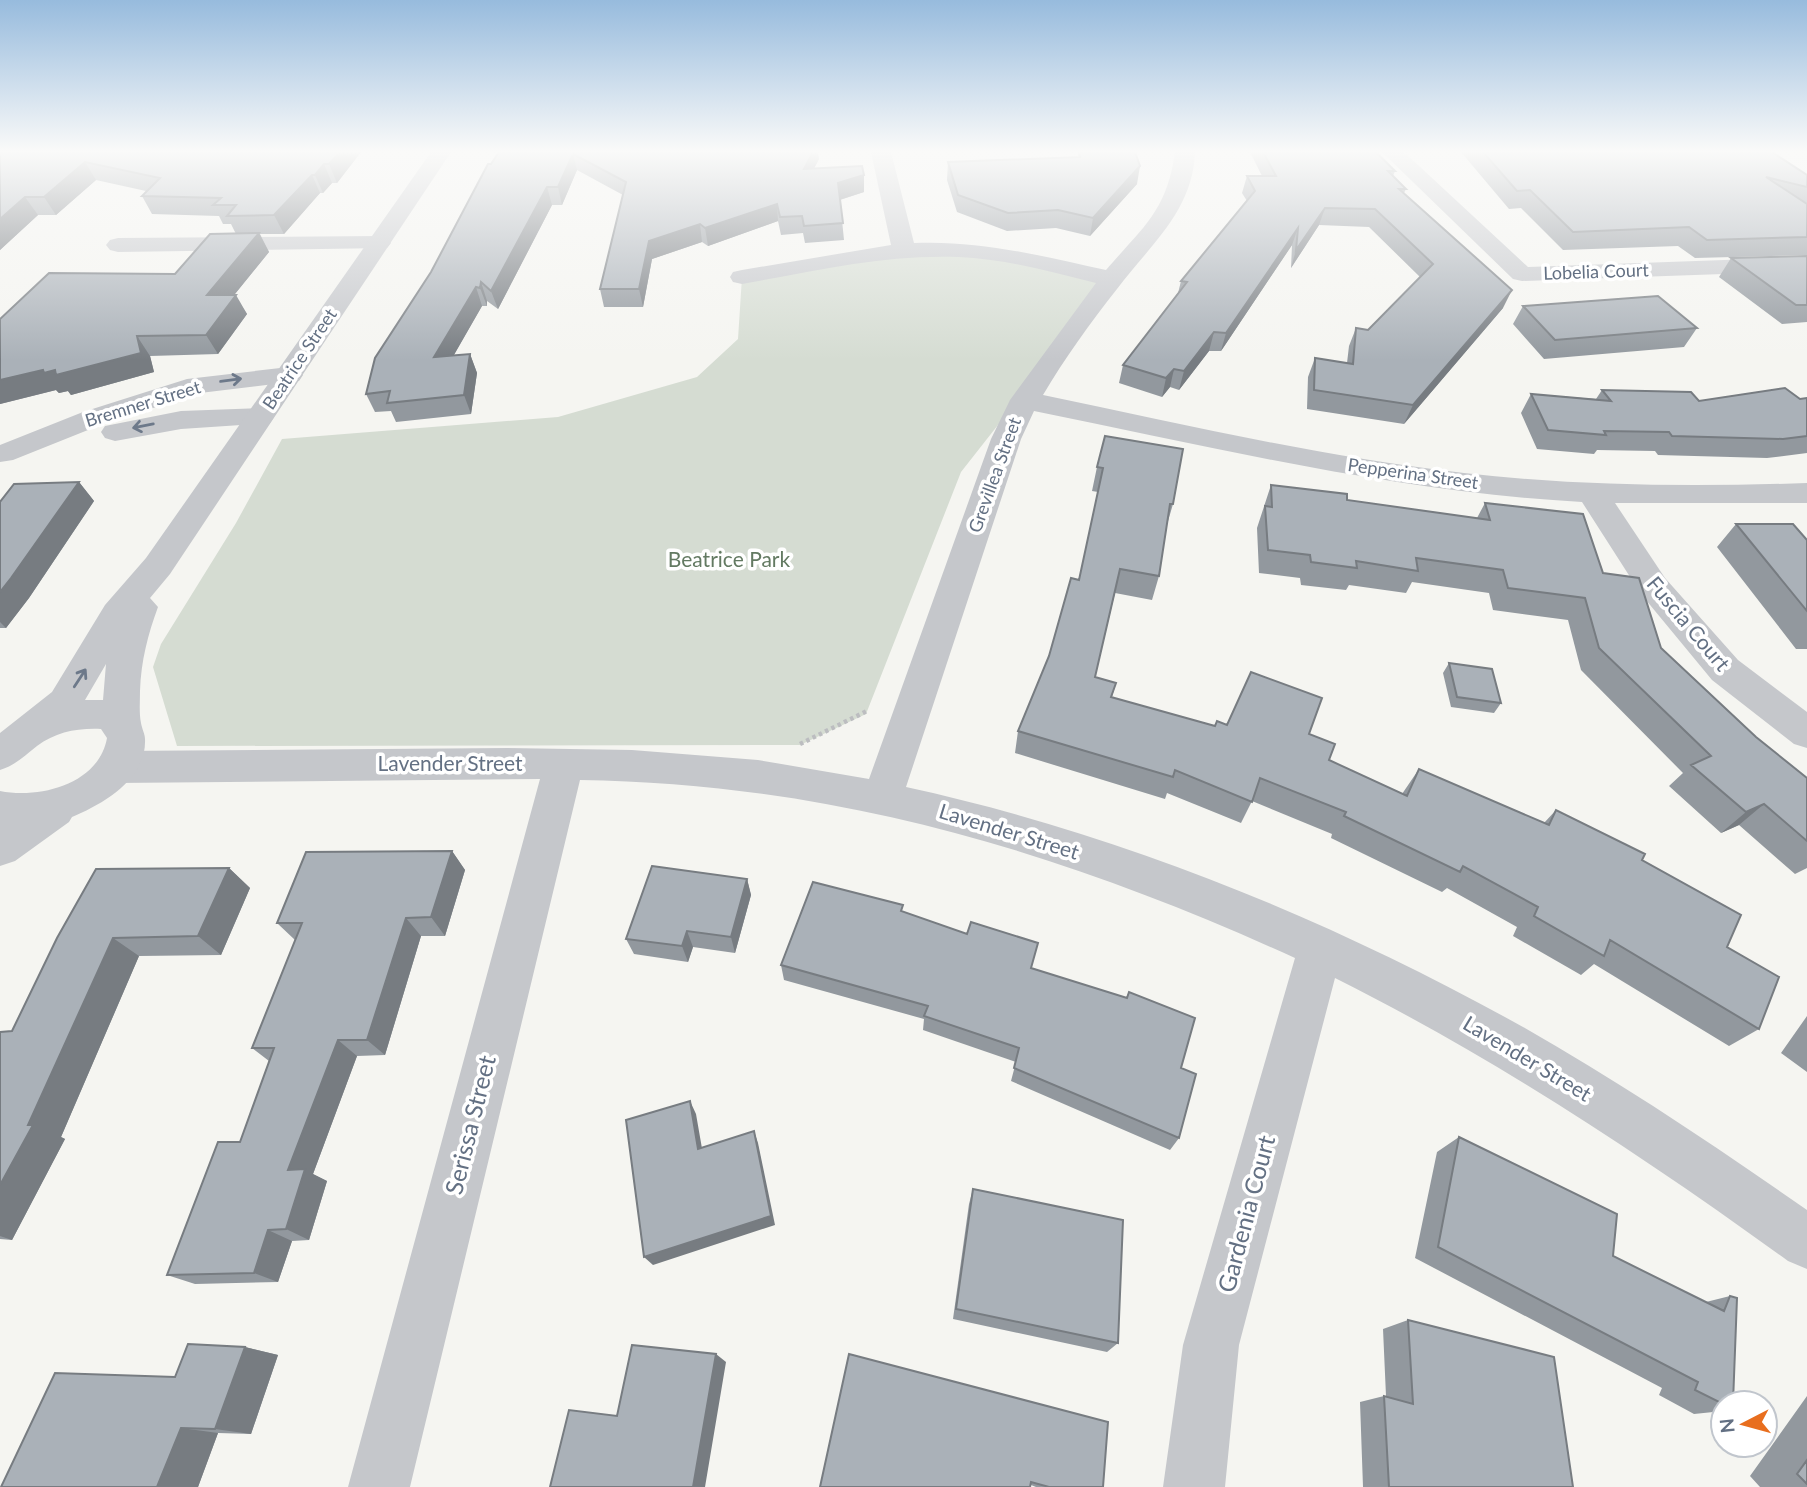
<svg xmlns="http://www.w3.org/2000/svg" width="1807" height="1487" viewBox="0 0 1807 1487" font-family="Lato,sans-serif">
  <rect width="100%" height="100%" fill="#f5f5f1"/>
  <path fill="#d5dcd2" d="M904 251 994 254 1116 275 961 472 866 714 800 745 177 746 153 667 161 644 236 523 282 439 558 417 697 377 738 339 742 277Z"/>
  <g fill="none" stroke-linecap="round" stroke-linejoin="round">
    <path stroke="#bcbdc0" stroke-width="4.5" stroke-dasharray="3.5 3.5" stroke-linecap="butt" d="M800 744 867 711"/>
    <path fill="#c5c7cb" fill-rule="evenodd" d="M871 152H891L914 243C980 240 1042 256 1106 270 1143 227 1167 211 1175 152H1195C1193 211 1150 245 1117 289 1090 323 1065 358 1043 395 1182 424 1322 457 1464 473 1578 486 1692 487 1807 483V503H1615L1665 578 1738 660 1807 712V748L1794 744 1712 680 1641 594 1582 502C1397 492 1216 448 1034 411L1021 439 906 787C1122 834 1331 920 1523 1027 1620 1082 1715 1146 1807 1210V1269L1788 1261C1643 1156 1495 1058 1335 978L1239 1345 1225 1487H1163L1183 1345 1295 958C1062 852 837 784 580 780L410 1487H348L540 779 115 783 101 778 95 767 101 756 115 751 507 748 632 750 758 760 869 779 991 439 1010 400 1096 283C1051 272 1006 259 959 257 886 254 814 271 742 284L733 282 730 277 733 272 742 270 891 245Z
      M1382 152H1404L1528 267 1807 257V271L1522 281 1513 279Z
      M379 236 387 238 391 243 387 248 118 252 110 250 106 245 110 240 118 238Z
      M289 367 299 369 303 375 299 381 200 393 103 424 13 460 0 462V445L83 412 187 379Z
      M260 408 270 411 274 417 270 423 181 429 115 441 105 438 101 432 105 426 181 411Z"/>
    <path fill="#c5c7cb" fill-rule="evenodd" d="M431 152H451L170 574 150 598 158 607C148 634 141 661 140 691 140 702 139 713 141 723 142 729 145 734 145 739 147 779 103 804 72 817L69 822 15 861 0 866V791C40 799 99 784 107 738L101 729C77 728 56 732 37 746 24 756 16 765 0 770V733L52 692 105 605 146 558ZM106 664 103 700H85Z"/>
  </g>
  <path fill="#92989e" d="M0 152H361L337 183H332L323 193H320L284 234H260L269 252 234 295 247 314 218 354 150 356 154 372 71 395 68 391 59 393 56 390 0 404V319L175 274 236 234 231 224H223L219 216 152 214 142 196 146 191 96 180 56 215H38L0 250Z
    M499 152 819 159 814 168 864 175V192L840 200 844 240 805 243 803 233 781 235 778 221 708 246 702 242 652 259 643 307H604L600 289 623 195 577 170 562 205H552L498 309 487 301V306H482L453 356 470 354 477 373 471 414 396 422 391 411 375 412 366 394 431 272Z
    M1078 152H1135L1137 184 1090 236 1056 228 1007 231 957 212 947 180 948 162 1078 157Z
    M1250 152H1376L1395 171 1393 176 1406 189 1404 193 1503 308 1404 424 1307 409 1308 377 1315 358 1347 363 1349 346 1356 328 1368 330 1420 277 1369 227 1319 225 1291 268 1292 245 1221 351H1209L1179 390 1170 387 1162 397 1119 383 1123 365 1178 293 1181 281 1247 201 1242 193 1247 176H1262Z
    M1461 152H1772L1807 175V255L1695 258 1678 246 1563 250 1521 208 1509 209Z
    M1807 256V322L1782 324 1719 277 1731 258Z
    M1523 306 1697 328 1684 347 1544 359 1513 324Z
    M1602 390 1699 401 1807 398V453L1767 458 1658 455 1655 451 1597 450 1594 454 1537 449 1521 413 1531 394 1596 399Z
    M1105 436 1173 504 1166 528 1159 576 1152 600 1115 593 1095 677 1116 683 1112 697 1215 726 1227 725 1309 734 1329 760 1402 794 1419 769 1544 823 1556 810 1642 860 1727 947 1759 1029 1729 1046 1594 964 1581 975 1513 936 1517 927 1447 888 1442 892 1331 838 1332 834 1252 801 1241 823 1167 793 1165 799 1015 753 1018 731 1049 656 1079 580 1098 492 1092 491 1097 467Z
    M79 482 94 501 29 598 6 628H0V502Z
    M1271 485 1347 500 1477 518 1485 503 1603 573 1661 648 1756 737 1807 778V868L1795 874 1739 825 1721 833 1669 786 1683 773 1581 670 1568 620 1493 610 1489 593 1412 582 1406 593 1349 585 1346 590 1301 585 1300 578 1259 573 1257 528Z
    M1736 524 1807 540V649H1796L1717 547Z
    M1449 663 1501 703 1494 713 1451 707 1443 673Z
    M452 851 465 870 445 936H421L385 1055 357 1056 313 1174 327 1181 309 1240 292 1241 278 1282 195 1284 167 1275 240 1142 269 1061 252 1048 295 940 277 923Z
    M229 868 250 888 221 955 139 956 61 1137 65 1139 12 1240 0 1239V1032L12 1031 57 938Z
    M747 879 751 895 735 953 693 947 688 962 634 954 626 939Z
    M903 912 1032 969 1126 998 1129 992 1181 1068 1179 1138 1170 1150 1011 1081 1016 1062 923 1030 924 1019 784 980 781 965Z
    M1807 1016V1072L1781 1053Z
    M1459 1137 1613 1256 1706 1302 1730 1296 1723 1411 1694 1414 1659 1395 1662 1388 1415 1258 1437 1152Z
    M973 1189 1118 1343 1107 1352 953 1319 969 1204Z
    M1408 1320 1573 1487H1363L1360 1402 1384 1396H1386L1383 1329Z
    M245 1347 278 1355 251 1434 218 1433 198 1487 175 1377Z
    M849 1354 1103 1487H1036L1031 1485Z
    M1807 1396V1487H1760L1750 1476Z"/>
  <path fill="#777c81" d="M340 152H361L337 183 329 164Z
    M813 152H818L819 159 805 186 804 169Z
    M573 154 577 170 562 205 558 187Z
    M85 162 96 180 56 215 44 197Z
    M324 164 332 183 323 193 315 175Z
    M1140 166 1137 184 1090 236 1093 218Z
    M312 175 320 193 284 234 274 215Z
    M864 175V192L839 200 838 183Z
    M547 187 552 205 498 309 491 291Z
    M25 197 38 215 0 250V219Z
    M777 204 778 221 708 246 705 228Z
    M1325 208 1319 225 1291 268 1296 250Z
    M700 224 702 242 652 259 643 307 639 289 649 241Z
    M1298 228 1292 245 1221 351 1226 333Z
    M259 233 269 252 218 315 207 295Z
    M481 282 487 301V306L480 288Z
    M476 287 482 306 442 376 434 357Z
    M1512 290 1503 308 1404 424 1413 405Z
    M236 295 247 314 218 354 206 335Z
    M1214 332 1209 351 1179 390 1184 371Z
    M137 336 150 356 154 372 71 395 68 391 59 393 56 390 0 404V380L43 370H55Z
    M470 354 477 373 471 414 464 395Z
    M1174 369 1170 387 1162 397 1166 378Z
    M79 482 94 501 29 598 6 628 0 622V592Z
    M1764 804 1739 825 1721 833 1746 812Z
    M452 851 465 870 445 936 431 917Z
    M229 868 250 888 221 955 198 936Z
    M747 879 751 895 735 953 731 937Z
    M406 918 421 936 385 1055 367 1040Z
    M687 931 693 947 688 962 682 946Z
    M113 938 139 956 61 1137 65 1139 12 1240 0 1236V1185Z
    M338 1040 357 1056 313 1174 327 1181 309 1240 286 1229 288 1170Z
    M690 1101 696 1114 704 1160 698 1149Z
    M754 1131 758 1143 775 1225 653 1265 644 1257Z
    M268 1230 292 1241 278 1282 254 1273Z
    M245 1347 278 1355 251 1434 215 1429Z
    M716 1354 726 1362 705 1487H693Z
    M181 1428 218 1433 198 1487H157Z"/>
  <path fill="#aab1b8" stroke="#777c81" stroke-width="2" d="M0 152H340L329 164H324L315 175H312L274 215 227 216 236 205H213L221 198 142 196 160 178 85 162 44 197H25L0 219Z
    M499 152H813L804 169 862 166 864 175 838 183 843 223 804 226 802 216 780 217 777 204 705 228 700 224 649 241 639 289H600L626 182 573 154 558 187H547L491 291 481 282 480 288 476 287 434 357 470 354 464 395 387 403 390 391 366 394 375 358 431 272 488 164H491Z
    M1080 152H1135L1140 166 1093 218 1058 210 1008 213 958 195 948 162 1080 157Z
    M1263 152H1376L1395 171H1388L1406 189H1399L1512 290 1413 405 1314 390 1315 358 1353 364 1356 328 1368 330 1433 264 1375 209 1325 208 1296 250 1298 228 1226 333 1214 332 1184 371 1174 369 1166 378 1123 365 1187 282 1181 281 1255 191 1247 176H1276Z
    M1483 152H1772L1807 175V187L1766 177 1807 204V237L1707 240 1689 227 1573 232 1530 190 1517 191Z
    M259 233 207 295H236L206 335 137 336 141 353 56 375 55 370 44 373 43 370 0 380V319L49 273 175 274 210 234Z
    M1807 256V305H1796L1731 258Z
    M1658 296 1697 328 1555 340 1523 306Z
    M1785 388 1800 399 1807 398V436L1783 439 1672 436 1669 432 1604 431 1606 435 1548 430 1531 394 1611 401 1602 390 1691 392 1699 401Z
    M1105 436 1183 449 1173 504H1170L1159 576 1120 569 1095 677 1116 683 1111 697 1215 726 1217 721 1227 725 1251 672 1322 698 1309 734 1335 744 1329 760 1407 796 1419 769 1549 825 1556 810 1645 854 1642 860 1741 915 1727 947 1779 977 1759 1029 1610 940 1604 956 1534 916 1538 907 1463 866 1460 872 1344 816 1346 812 1260 778 1252 802 1175 770 1173 777 1018 731 1049 656 1071 578 1079 580 1103 468 1097 467Z
    M79 482 11 578 0 592V502L14 484Z
    M1271 485 1347 494V500L1490 520 1485 503 1583 514 1603 573 1639 578 1661 648 1756 737 1807 778V841L1764 804 1746 812 1691 765 1711 756 1599 648 1585 598 1508 588 1503 570 1416 558 1418 571 1356 561 1357 568 1311 562 1310 555 1268 550 1265 506 1272 507Z
    M1736 524H1793L1807 540V611Z
    M1449 663 1492 669 1501 703 1457 697Z
    M452 851 431 917 406 918 367 1040H338L288 1170 305 1169 286 1229 268 1230 254 1273 167 1275 218 1142H240L274 1048H252L302 923H277L306 852Z
    M652 866 747 879 731 937 687 931 682 946 626 939Z
    M229 868 198 936 113 938 28 1125H33L0 1185V1032L12 1031 57 938 96 869Z
    M813 882 903 905 901 911 967 934 971 922 1038 943 1031 968 1127 998 1129 992 1195 1018 1181 1068 1196 1074 1179 1138 1014 1068 1019 1048 924 1016 928 1006 781 965Z
    M690 1101 698 1149 754 1131 771 1216 644 1257 626 1120Z
    M1459 1137 1617 1214 1613 1256 1724 1311 1730 1296 1737 1298 1733 1403H1723V1404L1695 1390 1698 1382 1438 1247Z
    M973 1189 1123 1220 1118 1343 956 1309Z
    M1408 1320 1554 1357 1573 1487H1389L1384 1396 1413 1404Z
    M188 1344 245 1347 215 1429 181 1428 157 1487H1L55 1373 175 1377Z
    M632 1345 716 1354 693 1487H550L569 1410 617 1416Z
    M849 1354 1108 1422 1103 1487H1049L1031 1482 1030 1487H820Z
    M1807 1460V1484L1797 1474Z"/>
  <defs><path id="oneway-shaft" d="M-6 0H5M1.5-3L5.5 0L1.5 3" fill="none" stroke-width="1.6" stroke-linecap="round" stroke-linejoin="round" transform="scale(1.75)"/></defs>
  <g stroke="#6d798a">
    <use href="#oneway-shaft" transform="translate(231 380) rotate(-8)"/>
    <use href="#oneway-shaft" transform="translate(143 426) rotate(169)"/>
    <use href="#oneway-shaft" transform="translate(80 678) rotate(-57)"/>
  </g>
  <linearGradient id="sky" x2="0" y2="1"><stop stop-color="#97bbdd"/><stop offset="0.42" stop-color="#fafaf9"/><stop offset="1" stop-color="#fafaf9" stop-opacity="0"/></linearGradient>
  <rect width="1807" height="360" fill="url(#sky)"/>
  <g text-anchor="middle" stroke-width="7" stroke-linejoin="round" paint-order="stroke">
    <g font-size="18" fill="#637083" stroke="#fff">
      <text transform="translate(1596 272) rotate(-2)" y="6">Lobelia Court</text>
      <text transform="translate(300 359) rotate(-56)" y="6">Beatrice Street</text>
      <text transform="translate(143 404) rotate(-17)" y="6">Bremner Street</text>
      <text transform="translate(1413 474) rotate(8)" y="6">Pepperina Street</text>
      <text transform="translate(995 475) rotate(-70)" y="6">Grevillea Street</text>
    </g>
    <g font-size="21" fill="#637a62" stroke="#fff">
      <text x="729" y="567">Beatrice Park</text>
    </g>
    <g font-size="21" fill="#637083" stroke="#fff">
      <text transform="translate(1688 624) rotate(50)" y="7">Fuscia Court</text>
      <text x="450" y="771">Lavender Street</text>
      <text transform="translate(1009 832) rotate(17)" y="7">Lavender Street</text>
      <text transform="translate(1527 1059) rotate(31)" y="7">Lavender Street</text>
    </g>
    <g font-size="24" fill="#637083" stroke="#fff">
      <text transform="translate(471 1125) rotate(-76)" y="8">Serissa Street</text>
      <text transform="translate(1247 1214) rotate(-75)" y="8">Gardenia Court</text>
    </g>
  </g>
  <g transform="translate(1744 1424) rotate(264)"><circle r="33" fill="#ffffff" stroke="#c1c6cd" stroke-width="2"/>
  <path d="M0-5L12 26L0 18L-12 26Z" fill="#e86e1e"/>
  <text y="-10" font-size="19" font-weight="bold" text-anchor="middle" fill="#637083">N</text>
  </g>
</svg>
